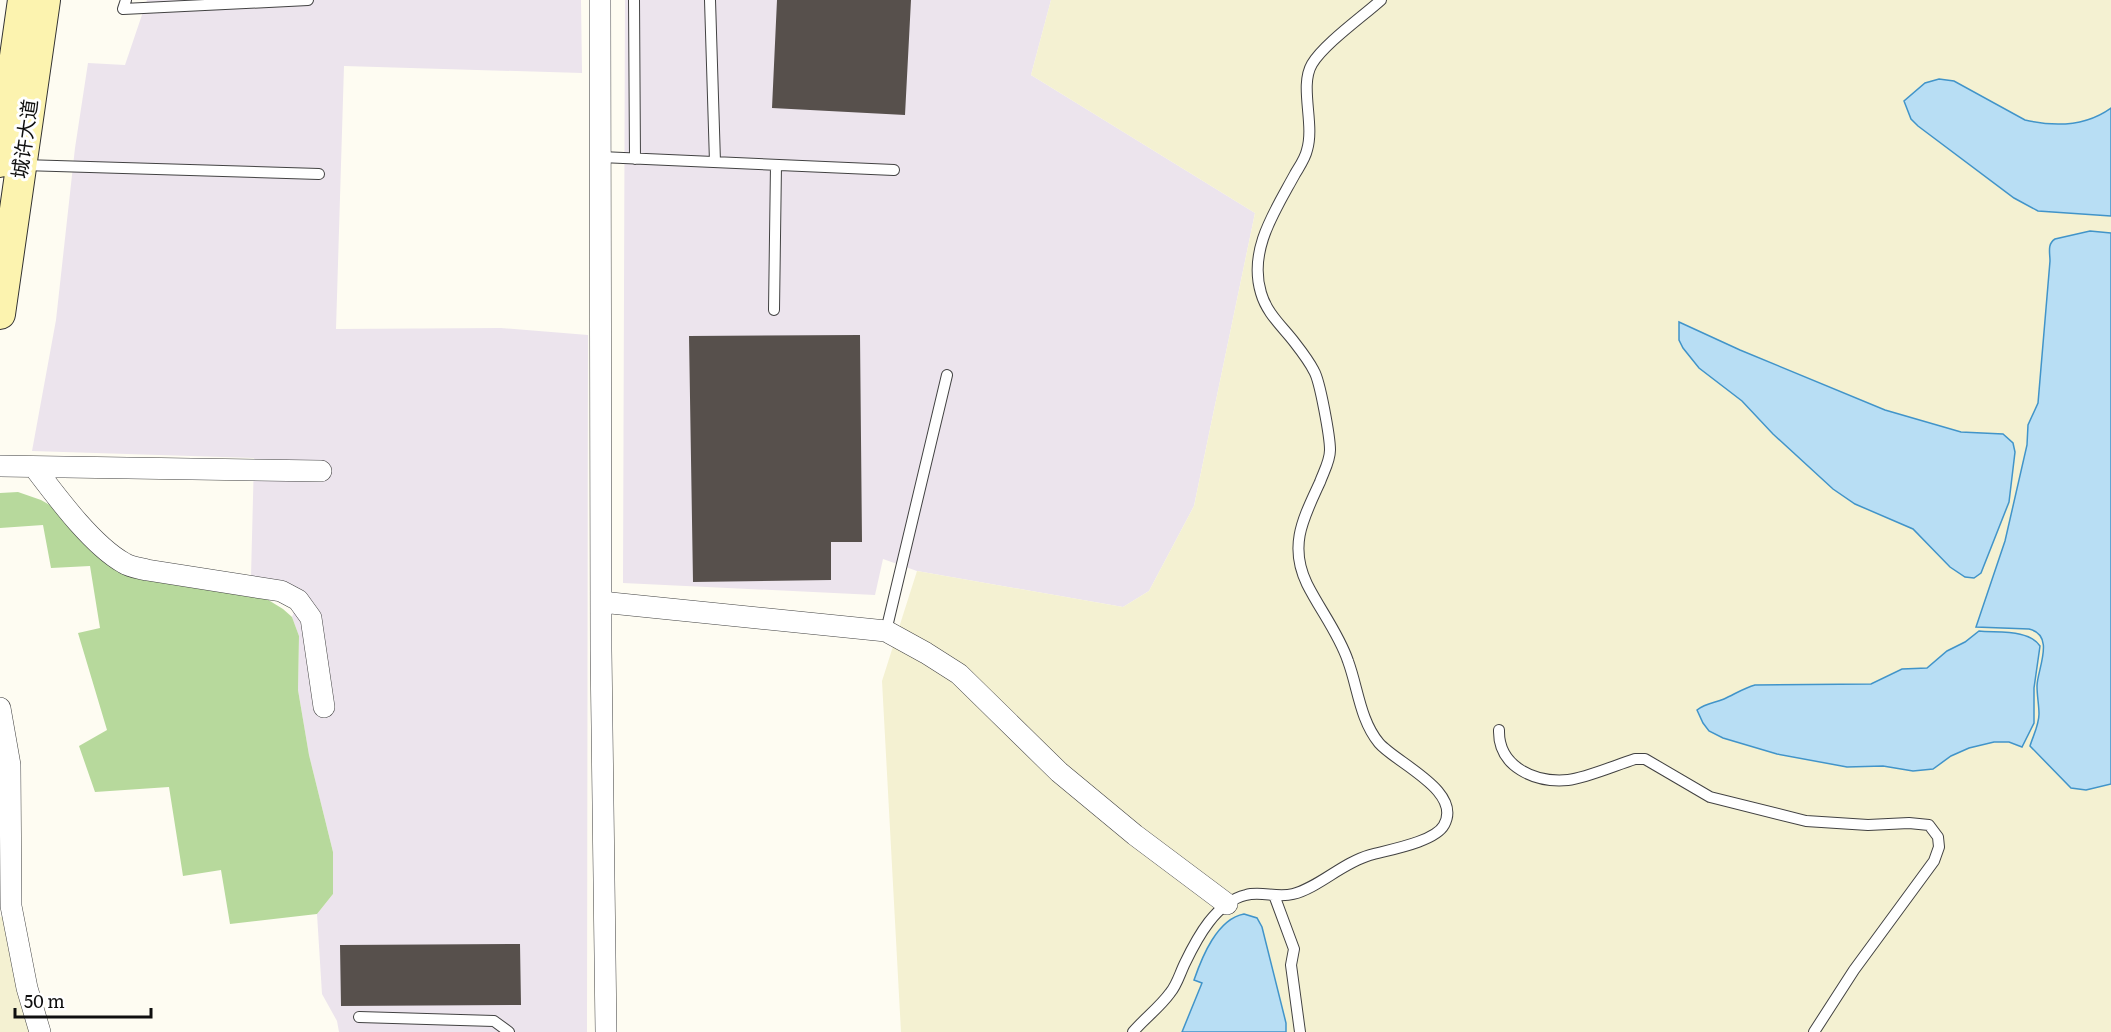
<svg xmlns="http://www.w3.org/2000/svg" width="2111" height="1032" viewBox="0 0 2111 1032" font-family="Literata,'Noto Sans SC',serif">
  <rect width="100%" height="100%" fill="#fefcf2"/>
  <path fill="#ece4ed" d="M147 0H581L582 73 344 66 336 329 501 328 588 335 587 1032H339L337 1021 322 994 317 914 333 894V852L309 755 298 690 299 636 292 617 303 590 251 577 254 458 32 451 56 320 75 148 88 63 125 65Z
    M625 0H1051L1031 75 1255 213 1194 506 1149 591 1123 607 917 571 883 559 875 595 623 583Z"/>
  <path fill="#f4f1d2" d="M1051 0H2111V1032H901L882 681 917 571 1123 607 1149 591 1194 506 1255 213 1031 75Z
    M3 916 32 1032H0V917Z"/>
  <path fill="#b7d99c" d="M18 492 41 500 55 508 99 552 265 598 283 609 292 617 299 636 298 690 309 755 333 852V894L317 914 230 924 221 870 183 876 169 787 95 792 79 746 107 730 78 633 100 628 90 566 51 568 43 525 0 528V493Z"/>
  <path fill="#b8def4" stroke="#4194c9" stroke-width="1.5" d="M1939 79 1954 81 2025 120C2055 127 2086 126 2111 108V216L2038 211 2014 198 1918 126 1911 119 1904 101 1925 83Z
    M2090 231 2111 233V784L2086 790 2071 788 2030 746C2033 736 2039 725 2039 714 2039 705 2037 696 2037 686 2037 670 2056 635 2029 629L1976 627 2005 541 2027 445 2028 425 2038 403 2050 261C2050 253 2047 244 2055 239Z
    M1679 322 1740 350 1885 410 1961 432 2003 434 2013 443 2015 452 2009 502 1981 573 1974 578 1965 577 1950 567 1913 529 1855 504 1833 489 1773 434 1742 401 1699 368 1683 348 1679 340Z
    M1979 631C1998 633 2029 629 2040 646L2034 688V723L2022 747 2009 742H1994L1969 748 1951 756 1933 769 1913 771 1883 766 1847 767 1777 754 1723 738 1709 731 1703 723 1697 710C1706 703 1715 703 1724 699 1735 694 1744 688 1755 685L1871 684 1902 669 1927 668 1947 651 1965 642Z
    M1244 914 1257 918 1262 927 1286 1023V1032H1182L1202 983 1194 980C1202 957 1217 919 1244 914Z"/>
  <path fill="#57504c" d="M777 0H911L905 115 772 108Z
    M860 335 862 542H831V580L693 582 689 336Z
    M520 944 521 1005 341 1006 340 945Z"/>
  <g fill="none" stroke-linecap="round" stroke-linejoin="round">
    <defs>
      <path id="service" d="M126 0 123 9 308 0
        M634 0 635 159
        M710 0 715 162
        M601 157 894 170
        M23 165 319 174
        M774 310 776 165
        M886 631 947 375
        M1499 730C1498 767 1535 783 1568 780 1586 778 1616 765 1635 759H1645L1710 797 1806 821 1868 825 1909 823 1929 825 1938 837 1939 847 1934 861 1854 970 1814 1032
        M1274 895 1294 949 1291 965 1300 1032
        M359 1017 494 1021 509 1032
        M1133 1032C1144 1019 1160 1007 1170 993 1177 985 1180 973 1185 963 1197 938 1216 902 1246 895 1260 891 1278 898 1293 894 1318 888 1342 863 1370 855 1388 850 1435 842 1444 825 1463 791 1396 763 1379 743 1360 720 1358 688 1348 661 1339 634 1320 610 1307 584 1288 545 1304 517 1320 482 1324 471 1330 461 1330 450 1330 437 1320 381 1314 371 1309 361 1302 352 1295 343 1283 327 1267 314 1261 293 1248 250 1275 211 1295 174 1299 167 1305 159 1307 150 1315 124 1299 86 1312 64 1324 44 1362 17 1381 0"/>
      <path id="minor" d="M600 0 601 650 606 1032
        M0 466 321 471
        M34 467C56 496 92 545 124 563 130 567 139 568 147 570L281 591 298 600 311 618 324 707
        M601 602 886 631 926 653 959 674 1059 772 1135 835 1227 904
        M0 708 10 765 11 906 27 988 40 1032"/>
      <path id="secondary" d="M0 162 23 0
        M0 314 45 0"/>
    </defs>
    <use href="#service" stroke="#424242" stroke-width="12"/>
    <use href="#minor" stroke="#424242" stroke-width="22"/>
    <use href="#secondary" stroke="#313131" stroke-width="32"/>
    <use href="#service" stroke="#fff" stroke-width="10"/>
    <use href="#minor" stroke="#fff" stroke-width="21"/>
    <use href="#secondary" stroke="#fcf3af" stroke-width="30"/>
  </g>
  <g text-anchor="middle" stroke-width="6" stroke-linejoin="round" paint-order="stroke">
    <g font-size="20" fill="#0f0f0f" stroke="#fff">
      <text transform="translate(25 139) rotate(-82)" y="7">城许大道</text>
    </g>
  </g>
  <path d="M15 1008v9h136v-9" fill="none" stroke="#0f0f0f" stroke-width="3"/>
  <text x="24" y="1008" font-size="18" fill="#0f0f0f" stroke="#ffffff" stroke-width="4.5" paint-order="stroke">50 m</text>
</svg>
